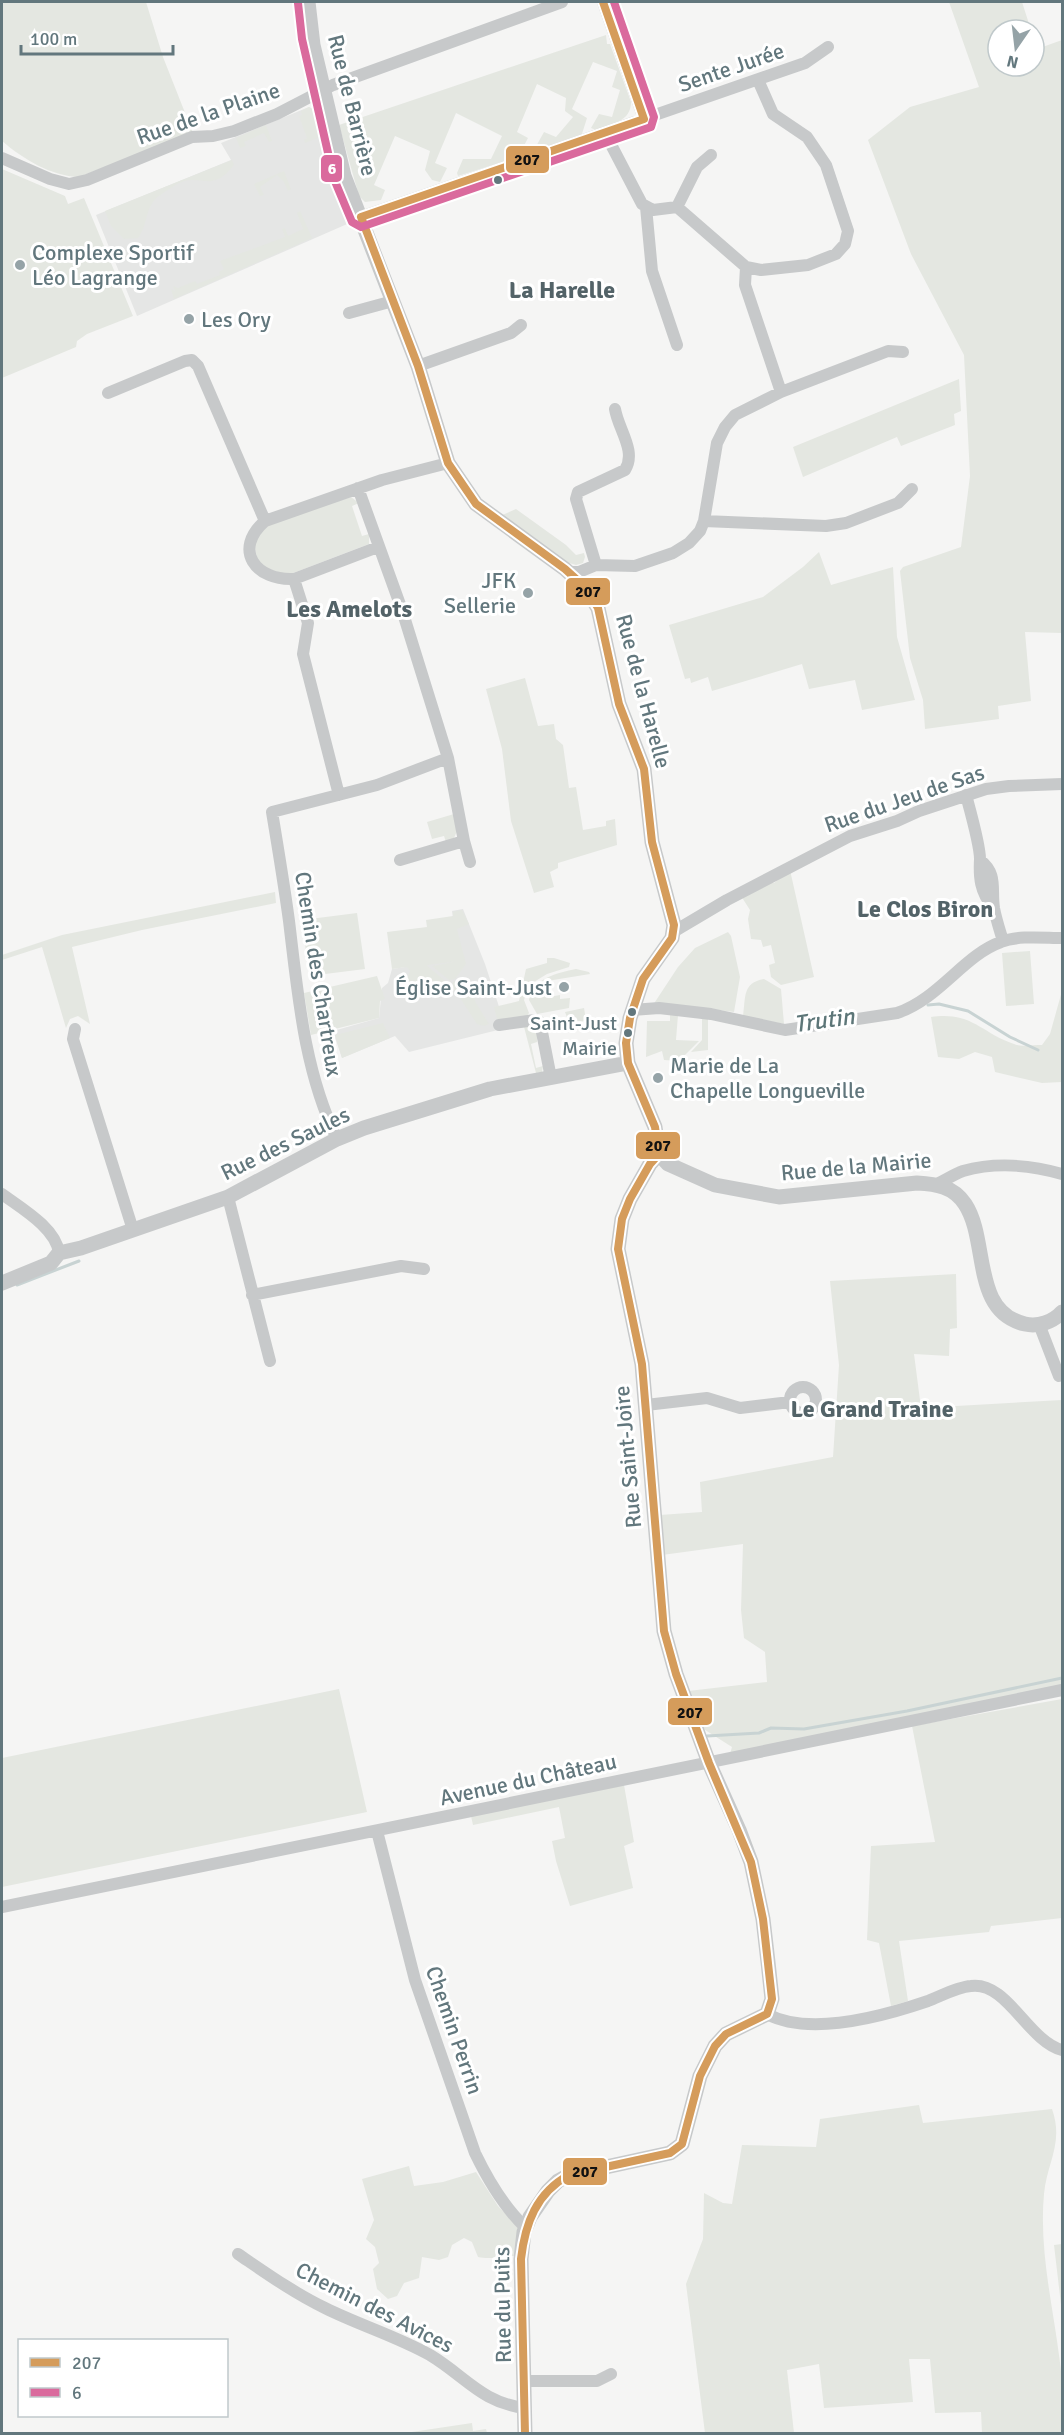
<svg xmlns="http://www.w3.org/2000/svg" width="1064" height="2435" viewBox="0 0 1064 2435" font-family="Signika,sans-serif">
  <rect width="100%" height="100%" fill="#f5f5f4"/>
  <path fill="#e5e6e5" d="M309 107 316 111 335 173 331 175 333 184 339 182 354 221 137 316 96 215 231 160 221 143Z
    M463 909 485 964 506 1028 409 1052 395 1036 342 1058 333 1031 379 1018 382 988 388 983 392 969 458 959 452 911Z"/>
  <path fill="#e4e7e1" d="M2 2H146L163 57 193 133 79 177C51 176 23 159 2 141Z
    M949 2H1022L1031 30H998V66H1034V41L1037 49 1062 40V633L1025 632 1031 701 998 706 999 719 925 729 923 700 910 658 900 571 903 567 961 547 970 476 964 355 911 254 868 140 910 107 979 87Z
    M606 35 607 44H610L631 102C631 122 611 124 596 130L591 128 599 114 612 117 620 90 612 87 617 71 593 62 572 109 587 118 581 137 538 151 534 150 544 132 556 137 573 117 565 111 566 98 537 84 517 132 528 138 518 157 458 176 457 173 463 159H491L502 136 456 113 435 163 447 168 440 182 432 180 425 170 430 151 395 136 374 185 385 190 381 200 365 202 359 196 339 125Z
    M309 107 316 111 319 122 316 124 320 137 305 143 304 140 307 138 299 116 302 115 301 111Z
    M266 125 272 141 269 142 264 133 244 142 246 146 240 148 236 138Z
    M232 160 234 165C211 194 203 173 179 183 175 185 163 193 159 196 145 205 148 226 138 238L124 239 111 226 105 211Z
    M2 169 65 196 68 204 84 198 133 316 87 334 77 341 76 347 2 378Z
    M284 171 291 189 288 191 284 182 277 175 260 187 264 195 260 196 254 184Z
    M300 211 312 238 174 299 171 289 175 291 173 286 178 288 195 281 197 284 220 275 219 272 224 269 220 261 285 237 282 229 285 228 288 236 303 229 297 213Z
    M959 379 961 411 954 414 955 425 901 446 897 437 803 477 793 447Z
    M351 497 359 503 352 506 362 536 369 534V544L288 575 258 566 254 541 269 523Z
    M516 509 566 545 576 555 584 553 585 557 583 563 576 565 566 562 500 516Z
    M819 552 831 585 893 567 897 637 915 700 862 710 855 680 809 689 802 664 712 691 708 677 691 683 690 678 685 679 669 625 763 597 803 567Z
    M525 678 538 726 554 724 556 739 563 745 569 788 576 787 583 830 606 826V821L615 819 617 845 558 863V868L550 872 554 887 534 893 511 821 502 749 486 689Z
    M454 814 457 831 454 838 446 842 444 836 432 839 427 822Z
    M790 870 814 977 781 985 771 977 769 965 775 963 771 945 763 947 761 940 751 939 748 919 750 910 741 896 768 881 774 883Z
    M275 892 276 903 142 930 72 947 90 1024 78 1016 70 1019 66 1028 42 947 2 960V955L62 935Z
    M462 910 469 924 457 929 466 964 455 979 449 980 432 966 458 961 427 965C433 973 449 980 449 989L431 992 433 987 428 981 410 984 407 979 410 971 407 967 392 969 387 932 427 927 426 920 453 916V912Z
    M357 913 365 969 309 976 302 920Z
    M728 932 731 936 740 977 734 1012 695 1007 653 1005 678 967 695 948Z
    M1030 951 1034 1004 1006 1006 1002 953Z
    M547 958H554L570 963 569 967 547 974 529 985 524 1000 529 1013 526 1017 498 1022 494 1007 519 1001 526 969 547 963Z
    M576 969 589 972 590 974 547 981 549 997 560 995V999L570 998 569 1008 537 1014 529 1000C533 978 557 973 576 969Z
    M377 976 385 999 380 1001 379 1018 311 1035 304 993Z
    M764 979 781 989 784 1024 743 1016C746 997 742 983 764 979Z
    M468 980 476 1003 489 1024 484 1026 477 1024 453 987V982Z
    M1062 991V1082L1042 1083 995 1072 992 1057 975 1052 959 1059 938 1057 931 1017C972 1011 981 1033 1014 1044 1021 1047 1033 1045 1042 1045L1050 1034Z
    M584 1008 586 1020 595 1019 596 1027 586 1029 584 1021 570 1025 565 1012Z
    M670 1015H678L676 1040 699 1041 679 1061 664 1060 662 1051 646 1057 647 1021H670Z
    M702 1017 708 1018V1050L691 1052 702 1040Z
    M383 1023 390 1038 342 1058 335 1035Z
    M523 1023 538 1026 537 1042 531 1044 536 1068 543 1066 542 1072 536 1073Z
    M956 1274 957 1328 950 1329 949 1356 914 1354 921 1408 1062 1400V1686L730 1754 732 1747 702 1728 688 1691 767 1682 765 1652 744 1638 741 1610 743 1544 662 1555 660 1515 702 1512 700 1482 833 1457 839 1365 830 1281Z
    M339 1689 367 1812 2 1887V1758Z
    M1062 1699V1918L991 1926 989 1932 899 1941 908 2001 891 2006 879 1943 867 1940 871 1846 935 1842 912 1726Z
    M624 1785 634 1842 624 1846 633 1888 570 1906 556 1861 552 1841 565 1838 559 1807 473 1825 471 1816Z
    M919 2105 923 2123 1052 2109C1064 2143 1047 2162 1044 2194 1039 2248 1052 2302 1059 2355 1063 2381 1063 2407 1062 2433H982L981 2412 935 2413 930 2359H909L913 2402 824 2408 819 2364 787 2370 794 2433H705L686 2284 703 2239 704 2193 723 2203 732 2204 742 2145 816 2147 820 2119Z
    M409 2166 414 2186 443 2182 476 2172 498 2206 518 2227 515 2256C502 2256 491 2260 478 2257L472 2242 464 2238 452 2245 448 2257 439 2260 422 2257 419 2278 404 2283 397 2296 388 2299 377 2289 373 2269 379 2263 375 2247 366 2239 374 2220 362 2179Z
    M1062 2244V2313L1054 2245Z
    M472 2423 473 2431 486 2429 487 2433H405Z"/>
  <g fill="none" stroke-linecap="round" stroke-linejoin="round">
    <path stroke="#c8d3d3" stroke-width="3" d="M928 1005 939 1004 968 1011 1010 1037 1038 1050
      M17 1285 79 1261
      M707 1736 759 1733 771 1728 804 1729 907 1711 1062 1678"/>
    <path stroke="#c7c9ca" stroke-width="12" d="M603 2 644 119
      M605 133 642 204 653 210 677 207 746 267 761 270 808 265 836 254 845 244 848 231 826 165 807 137 773 114 758 80
      M2 158 50 179 69 184 87 180 192 137 213 136 234 131 277 114 333 85 562 2
      M646 207 652 271 677 345
      M677 207 697 167 711 155
      M361 217 805 63 828 47
      M746 267 745 285 781 392
      M349 313 393 301
      M418 366 511 333 521 325
      M108 393 185 361 192 360 198 366 265 521
      M704 521 717 443 725 427 735 415 781 392 888 351 903 352
      M378 547 294 579C256 581 232 550 265 521L382 480 448 463
      M596 565 576 499 578 492 625 470C637 451 618 429 615 409
      M570 572H579L596 565 635 566 673 553 689 543 700 531 704 521 826 526 846 523 898 503 912 489
      M294 579 308 623 303 654 339 795
      M448 758 464 841 470 862
      M966 795C970 810 980 845 980 859 979 877 980 892 993 907
      M400 860 464 841
      M980 860C998 874 991 889 994 908 996 919 1000 931 1003 941
      M673 932 727 900 850 836 897 821 919 811 986 789 1009 786 1062 784
      M632 1010 659 1008 711 1014 785 1030 897 1013C939 999 964 955 1001 942 1019 935 1044 938 1062 938
      M499 1025 535 1020 540 1022 551 1078
      M75 1029 73 1039 133 1230
      M337 1139C304 1071 298 995 289 921 284 884 278 848 272 812L377 785 448 758 402 610 358 488
      M937 1184C946 1180 954 1174 963 1171 995 1162 1031 1165 1062 1174
      M2 1194C21 1208 56 1228 59 1253
      M228 1197 270 1361
      M252 1295 401 1266 424 1269
      M1039 1324 1059 1376
      M790 1400a13 13 0 1 1 26 0a13 13 0 1 1-26 0Z
      M646 1405 707 1398 740 1408 790 1402
      M377 1831 415 1980 475 2153C488 2180 503 2206 525 2227
      M2 1907 1062 1690
      M767 2014C810 2037 884 2016 928 2001 941 1996 957 1987 971 1986 1007 1981 1028 2041 1062 2050
      M238 2254C266 2273 294 2293 325 2308 359 2325 396 2336 430 2355 465 2376 482 2403 525 2408
      M525 2381H597L611 2374"/>
    <path stroke="#c7c9ca" stroke-width="15" d="M308 2 313 45 344 176 418 366 448 463 476 504 565 569 585 587 598 608 619 704 644 769 652 842 674 925 672 938 643 979 630 1018 626 1043 628 1063 655 1127 659 1154
      M659 1154 668 1164 715 1185 779 1197 917 1183C936 1184 953 1186 965 1204 989 1240 971 1312 1025 1324 1038 1327 1053 1322 1062 1312
      M2 1283 51 1263 59 1253 81 1248 228 1197 337 1139 364 1128 490 1089 628 1063
      M525 2434 521 2259 524 2232 530 2217 548 2191 558 2181 569 2175 670 2153 682 2144 700 2076 715 2046 726 2034 767 2014 772 1999 768 1962 763 1919 751 1862 739 1830 709 1763 676 1674 664 1631 642 1364 618 1249 622 1219 630 1199 650 1164 659 1154"/>
    <defs>
      <path id="bus-1" d="M525 2434 521 2259C525 2224 536 2193 569 2175L670 2153 682 2144 700 2076 715 2046 726 2034 767 2014 772 1999 763 1919 751 1862 709 1763 676 1674 664 1631 642 1364 618 1249 622 1219 630 1199 650 1164 659 1154 655 1127 628 1063 626 1043 630 1018 643 979 672 938 674 925 652 842 644 769 619 704 598 608 585 587 565 569 476 504 448 463 418 366 361 217 644 119 603 2"/>
      <path id="bus-2" d="M298 3 302 39 334 179 352 222 361 227 651 127 654 117 614 2"/>
    </defs>
    <use href="#bus-1" stroke="#fff" stroke-width="12"/>
    <use href="#bus-2" stroke="#fff" stroke-width="12"/>
    <use href="#bus-1" stroke="#d59c5b" stroke-width="8"/>
    <use href="#bus-2" stroke="#da6a9d" stroke-width="8"/>
  </g>
  <g fill="#62777d" stroke="#fff" stroke-width="2">
    <circle cx="498" cy="180" r="5"/>
    <circle cx="632" cy="1012" r="5"/>
    <circle cx="628" cy="1033" r="5"/>
  </g>
  <g fill="#95a3a7" stroke="#fff" stroke-width="2">
    <circle cx="20" cy="265" r="6"/>
    <circle cx="189" cy="319" r="6"/>
    <circle cx="528" cy="593" r="6"/>
    <circle cx="564" cy="987" r="6"/>
    <circle cx="658" cy="1078" r="6"/>
  </g>
  <g text-anchor="middle" stroke-width="6" stroke-linejoin="round" paint-order="stroke">
    <g font-size="20" fill="#62777d" stroke="#fff" text-anchor="end">
      <text x="617" y="1030">Saint-Just<tspan x="617" dy="25">Mairie</tspan></text>
    </g>
    <g font-size="22" fill="#62777d" stroke="#fff">
      <text transform="translate(731 67) rotate(-19)" y="8">Sente Jurée</text>
      <text transform="translate(353 105) rotate(76)" y="8">Rue de Barrière</text>
      <text transform="translate(208 113) rotate(-19)" y="8">Rue de la Plaine</text>
      <text transform="translate(644 691) rotate(75)" y="8">Rue de la Harelle</text>
      <text transform="translate(904 798) rotate(-19)" y="8">Rue du Jeu de Sas</text>
      <text transform="translate(319 974) rotate(81)" y="8">Chemin des Chartreux</text>
      <text transform="translate(285 1143) rotate(-26)" y="8">Rue des Saules</text>
      <text transform="translate(856 1166) rotate(-5)" y="8">Rue de la Mairie</text>
      <text transform="translate(627 1457) rotate(-95)" y="8">Rue Saint-Joire</text>
      <text transform="translate(528 1779) rotate(-12)" y="8">Avenue du Château</text>
      <text transform="translate(455 2030) rotate(71)" y="8">Chemin Perrin</text>
      <text transform="translate(502 2305) rotate(-91)" y="8">Rue du Puits</text>
      <text transform="translate(375 2307) rotate(27)" y="8">Chemin des Avices</text>
    </g>
    <g font-size="22" fill="#62777d" stroke="#fff" text-anchor="start">
      <text x="32" y="260">Complexe Sportif<tspan x="32" dy="25">Léo Lagrange</tspan></text>
      <text x="201" y="327">Les Ory</text>
      <text x="516" y="588" text-anchor="end">JFK<tspan x="516" dy="25">Sellerie</tspan></text>
      <text x="552" y="995" text-anchor="end">Église Saint-Just</text>
      <text x="670" y="1073">Marie de La<tspan x="670" dy="25">Chapelle Longueville</tspan></text>
    </g>
    <g font-size="24" font-weight="bold" fill="#536368" stroke="#fff">
      <text x="562" y="298">La Harelle</text>
      <text x="349" y="617">Les Amelots</text>
      <text x="925" y="917">Le Clos Biron</text>
      <text x="872" y="1417">Le Grand Traine</text>
    </g>
    <g font-size="24" font-style="italic" fill="#5d7678" stroke="#fff">
      <text transform="translate(824 1020) rotate(-8)" y="8">Trutin</text>
    </g>
  </g>
  <g stroke="#fff" stroke-width="2">
    <rect x="505" y="145" width="45" height="29" rx="6" fill="#d59c5b"/>
    <rect x="320" y="154" width="23" height="29" rx="6" fill="#da6a9d"/>
    <rect x="565" y="577" width="46" height="29" rx="6" fill="#d59c5b"/>
    <rect x="635" y="1131" width="46" height="29" rx="6" fill="#d59c5b"/>
    <rect x="667" y="1697" width="46" height="29" rx="6" fill="#d59c5b"/>
    <rect x="562" y="2157" width="46" height="29" rx="6" fill="#d59c5b"/>
  </g>
  <g font-size="16" text-anchor="middle" font-weight="bold" fill="#fff">
    <text x="332" y="174">6</text>
  </g>
  <g font-size="16" text-anchor="middle" font-weight="bold" fill="#111">
    <text x="527" y="165">207</text>
    <text x="588" y="597">207</text>
    <text x="658" y="1151">207</text>
    <text x="690" y="1718">207</text>
    <text x="585" y="2177">207</text>
  </g>
  <rect width="1064" height="2435" fill="none" stroke="#62777d" stroke-width="6"/>
  <rect x="18" y="2339" width="210" height="78" fill="#ffffff" stroke="#c0c9cb" stroke-width="1.5"/>
  <rect x="30" y="2358" width="30" height="9" fill="#d59c5b" stroke="#c0c9cb" stroke-width="1.5"/>
  <text x="72" y="2369" font-size="18" fill="#62777d">207</text>
  <rect x="30" y="2388" width="30" height="9" fill="#da6a9d" stroke="#c0c9cb" stroke-width="1.5"/>
  <text x="72" y="2399" font-size="18" fill="#62777d">6</text>
  <g transform="translate(1016 48) rotate(194)"><circle r="28" fill="#ffffff" stroke="#c0c9cb" stroke-width="1.5"/>
  <path d="M0-4.5L10 22L0 15L-10 22Z" fill="#95a3a7"/>
  <text y="-9" font-size="16" font-weight="bold" text-anchor="middle" fill="#62777d">N</text>
  </g>
  <path d="M21 45v9h152v-9" fill="none" stroke="#62777d" stroke-width="3"/>
  <text x="30" y="45" font-size="18" fill="#62777d" stroke="#ffffff" stroke-width="4.5" paint-order="stroke">100 m</text>
</svg>
